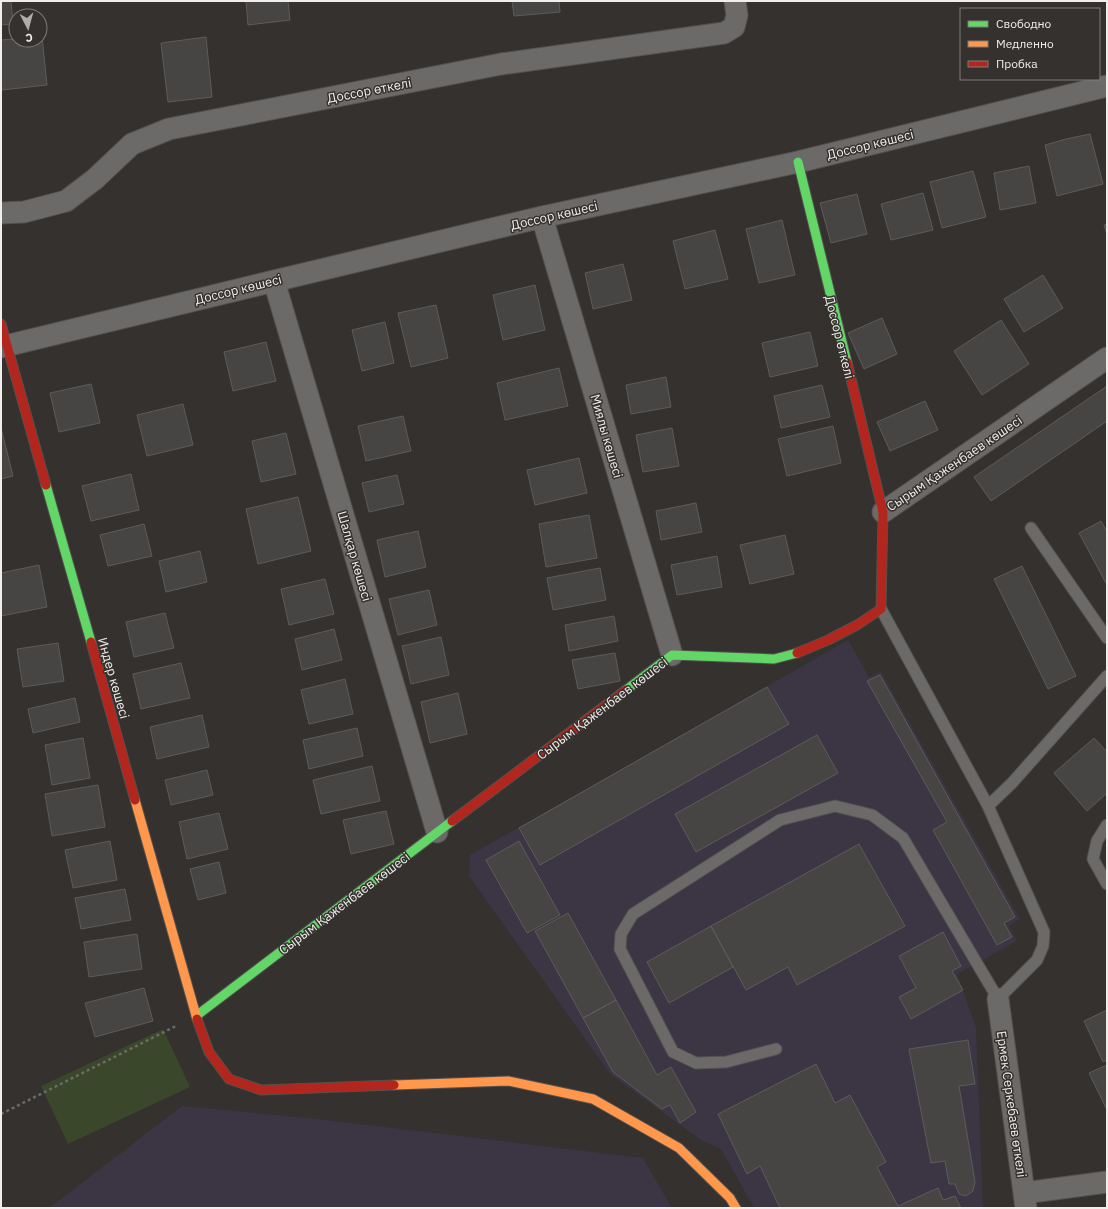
<svg xmlns="http://www.w3.org/2000/svg" width="1108" height="1209" viewBox="0 0 1108 1209" font-family="'IBM Plex Sans',sans-serif">
  <rect width="100%" height="100%" fill="#34312f"/>
  <path fill="#3b3544" d="M848 640 869 677 881 672 1020 919 1009 926 1017 941 957 974 976 1027 983 1208H754L721 1149 701 1140 610 1074 469 876 470 855Z
    M182 1106 318 1119 643 1158 672 1208H49Z"/>
  <path fill="#3b472a" d="M163 1029 190 1087 68 1144 41 1086Z"/>
  <path fill="#474544" stroke="#5e5c5a" d="M1 1H11L13 24 1 25Z
    M246 1H288L290 20 248 25Z
    M512 1H559L560 12 514 16Z
    M40 36H42L47 85 2 90 1 78V40L16 39V40H40Z
    M206 37 212 97 168 102 161 43Z
    M1090 134 1103 184 1057 196 1045 145 1066 139Z
    M1029 166 1036 203 1000 210 994 173Z
    M973 171 986 217 942 228 930 182Z
    M923 193 933 230 891 240 881 204Z
    M857 194 867 234 831 243 820 203Z
    M782 220 795 275 759 283 746 229Z
    M1107 224V235L1104 225Z
    M715 230 728 279 685 289 673 241Z
    M623 264 632 300 593 309 585 273Z
    M1043 275 1063 308 1024 332 1004 299Z
    M535 285 545 330 503 340 493 295Z
    M436 305 448 358 411 367 398 313Z
    M882 318 897 354 864 369 848 333Z
    M1001 320 1029 364 982 395 954 351Z
    M385 322 394 363 362 371 352 330Z
    M810 332 818 366 770 377 762 343Z
    M266 342 276 381 233 391 224 352Z
    M559 368 568 406 505 420 497 383Z
    M666 377 671 407 631 414 626 385Z
    M91 384 100 423 59 432 50 393Z
    M822 385 830 417 781 428 774 396Z
    M1107 386V421L991 501 974 477Z
    M925 401 938 430 890 451 877 422Z
    M183 404 193 445 147 456 137 415Z
    M403 416 411 451 366 461 358 426Z
    M833 426 841 463 787 476 778 439Z
    M1 428 13 476 1 479Z
    M672 428 679 466 643 472 636 435Z
    M286 433 296 474 261 482 252 441Z
    M579 458 587 493 535 505 527 470Z
    M131 474 139 510 91 521 82 486Z
    M397 475 404 504 369 512 362 483Z
    M298 497 311 551 258 564 246 509Z
    M696 503 702 532 661 540 656 511Z
    M589 515 597 558 546 567 539 524Z
    M1101 521 1107 532V585L1079 533Z
    M144 524 152 556 108 566 100 535Z
    M418 531 426 567 385 577 377 540Z
    M785 535 794 574 750 584 740 545Z
    M200 551 207 582 166 592 159 561Z
    M717 556 722 587 677 595 671 565Z
    M39 565 47 607 1 616V573Z
    M1022 566 1076 676 1048 689 994 579Z
    M600 568 606 600 553 610 547 578Z
    M325 579 334 614 289 625 281 589Z
    M429 590 437 625 398 635 389 599Z
    M165 613 174 648 134 657 126 622Z
    M614 616 618 641 569 651 565 625Z
    M334 629 342 660 302 670 295 639Z
    M441 637 449 675 411 684 402 646Z
    M58 643 64 681 23 687 17 649Z
    M615 653 620 681 578 689 572 660Z
    M181 663 190 698 141 709 133 674Z
    M880 675 1015 917 1004 923 1012 937 997 945 933 830 947 822 867 681Z
    M345 679 353 714 309 724 301 690Z
    M767 687 789 724 540 865 519 828Z
    M458 693 467 734 430 743 421 702Z
    M75 698 80 722 33 733 28 709Z
    M202 715 209 747 157 759 150 727Z
    M357 728 363 756 309 769 303 740Z
    M817 735 838 773 696 852 675 814Z
    M83 738 90 778 52 785 45 745Z
    M1094 738 1107 752V793L1087 811 1054 773Z
    M372 766 380 801 321 814 313 780Z
    M207 770 213 795 171 805 165 780Z
    M98 785 105 827 52 836 45 794Z
    M386 811 394 844 351 854 343 820Z
    M219 813 228 849 187 859 179 822Z
    M110 841 117 880 73 888 65 850Z
    M519 841 560 915 527 933 486 860Z
    M859 844 905 926 797 985 788 967 746 990 711 926Z
    M219 862 226 893 198 900 190 869Z
    M125 889 131 920 81 929 75 898Z
    M568 913 616 1000 583 1018 535 931Z
    M711 926 733 967 669 1003 647 962Z
    M943 932 961 966 952 971 963 990 911 1019 899 997 916 988 899 956Z
    M137 934 142 969 89 977 84 942Z
    M144 988 153 1021 95 1037 85 1003Z
    M616 1000 657 1075 671 1067 696 1112 680 1123 670 1105 662 1109 613 1072 583 1018Z
    M1107 1010V1060L1103 1062 1084 1021Z
    M968 1040 975 1084 959 1086 975 1182 973 1191 966 1196 959 1194 955 1184H949L945 1161 931 1163 909 1049Z
    M816 1064 835 1103 850 1095 886 1162 877 1167 898 1206 938 1188 943 1200 955 1196 961 1208H780L760 1166 747 1174 718 1114Z
    M1107 1065V1110L1089 1073Z"/>
  <g fill="none" stroke-linecap="round" stroke-linejoin="round">
    <defs>
      <path id="lane" d="M1031 528 1107 638
        M988 806 1012 783 1107 676
        M1107 825 1097 841 1093 859 1107 884
        M776 1049 726 1062 696 1063 673 1052 620 949 621 934 633 914 780 820 835 806 872 815 903 838 998 999 1037 960 1043 946 1044 932 988 806 881 609"/>
      <path id="street" d="M1 213 24 212 66 201 95 179 132 144 169 129 501 64 724 33 734 27 737 15 735 1
        M542 217 672 655
        M274 281 437 832
        M1 347 274 281 542 217 798 162 1107 86
        M883 512 1107 358
        M998 999 1026 1208
        M1024 1193 1107 1182"/>
      <path id="fast" d="M798 162 847 362
        M46 485 91 642
        M626 690 672 655 774 659 797 653
        M196 1016 452 821"/>
      <path id="slow" d="M135 800 197 1019
        M394 1085 508 1081 593 1099 679 1148 730 1198 736 1208"/>
      <path id="jam" d="M1 324 46 485
        M91 642 135 800
        M797 653 828 640 857 625 881 609 883 512 847 362
        M452 821 626 690
        M197 1019 209 1052 229 1079 261 1090 394 1085"/>
    </defs>
    <use href="#lane" stroke="#53504e" stroke-width="13"/>
    <use href="#street" stroke="#53504e" stroke-width="23"/>
    <use href="#fast" stroke="#53504e" stroke-width="11"/>
    <use href="#slow" stroke="#53504e" stroke-width="11"/>
    <use href="#jam" stroke="#53504e" stroke-width="11"/>
    <path stroke="#6b6a69" stroke-width="2.5" stroke-dasharray="3 3" stroke-linecap="butt" d="M1 1114 176 1026"/>
    <use href="#lane" stroke="#6c6a69" stroke-width="11"/>
    <use href="#street" stroke="#6c6a69" stroke-width="21"/>
    <use href="#fast" stroke="#63d668" stroke-width="9"/>
    <use href="#slow" stroke="#ff974d" stroke-width="9"/>
    <use href="#jam" stroke="#b3261e" stroke-width="9"/>
  </g>
  <g text-anchor="middle" stroke-width="3" stroke-linejoin="round" paint-order="stroke">
    <g font-size="13" fill="#f1eeec" stroke="#35312e">
      <text transform="translate(369 90) rotate(-11)" y="5">Доссор өткелі</text>
      <text transform="translate(870 144) rotate(-14)" y="5">Доссор көшесі</text>
      <text transform="translate(554 215) rotate(-13)" y="5">Доссор көшесі</text>
      <text transform="translate(238 289) rotate(-14)" y="5">Доссор көшесі</text>
      <text transform="translate(840 337) rotate(76)" y="5">Доссор өткелі</text>
      <text transform="translate(607 436) rotate(74)" y="5">Миялы көшесі</text>
      <text transform="translate(954 463) rotate(-34)" y="5">Сырым Қаженбаев көшесі</text>
      <text transform="translate(355 556) rotate(74)" y="5">Шалқар көшесі</text>
      <text transform="translate(114 678) rotate(74)" y="5">Индер көшесі</text>
      <text transform="translate(602 708) rotate(-37)" y="5">Сырым Қаженбаев көшесі</text>
      <text transform="translate(344 903) rotate(-37)" y="5">Сырым Қаженбаев көшесі</text>
      <text transform="translate(1012 1104) rotate(82)" y="5">Ермек Серкебаев өткелі</text>
    </g>
  </g>
  <rect width="1108" height="1209" fill="none" stroke="#f1eeec" stroke-width="4"/>
  <rect x="960" y="8" width="140" height="72" fill="#35312e" stroke="#807d7a"/>
  <rect x="968" y="21" width="20" height="6" fill="#63d668" stroke="#807d7a"/>
  <text x="996" y="28" font-size="12" fill="#f1eeec">Свободно</text>
  <rect x="968" y="41" width="20" height="6" fill="#ff974d" stroke="#807d7a"/>
  <text x="996" y="48" font-size="12" fill="#f1eeec">Медленно</text>
  <rect x="968" y="61" width="20" height="6" fill="#b3261e" stroke="#807d7a"/>
  <text x="996" y="68" font-size="12" fill="#f1eeec">Пробка</text>
  <g transform="translate(28 28) rotate(174)"><circle r="19" fill="#35312e" stroke="#807d7a"/>
  <path d="M0-3L7 15L0 10L-7 15Z" fill="#afacaa"/>
  <text y="-6" font-size="11" font-weight="bold" text-anchor="middle" fill="#f1eeec">С</text>
  </g>
</svg>
